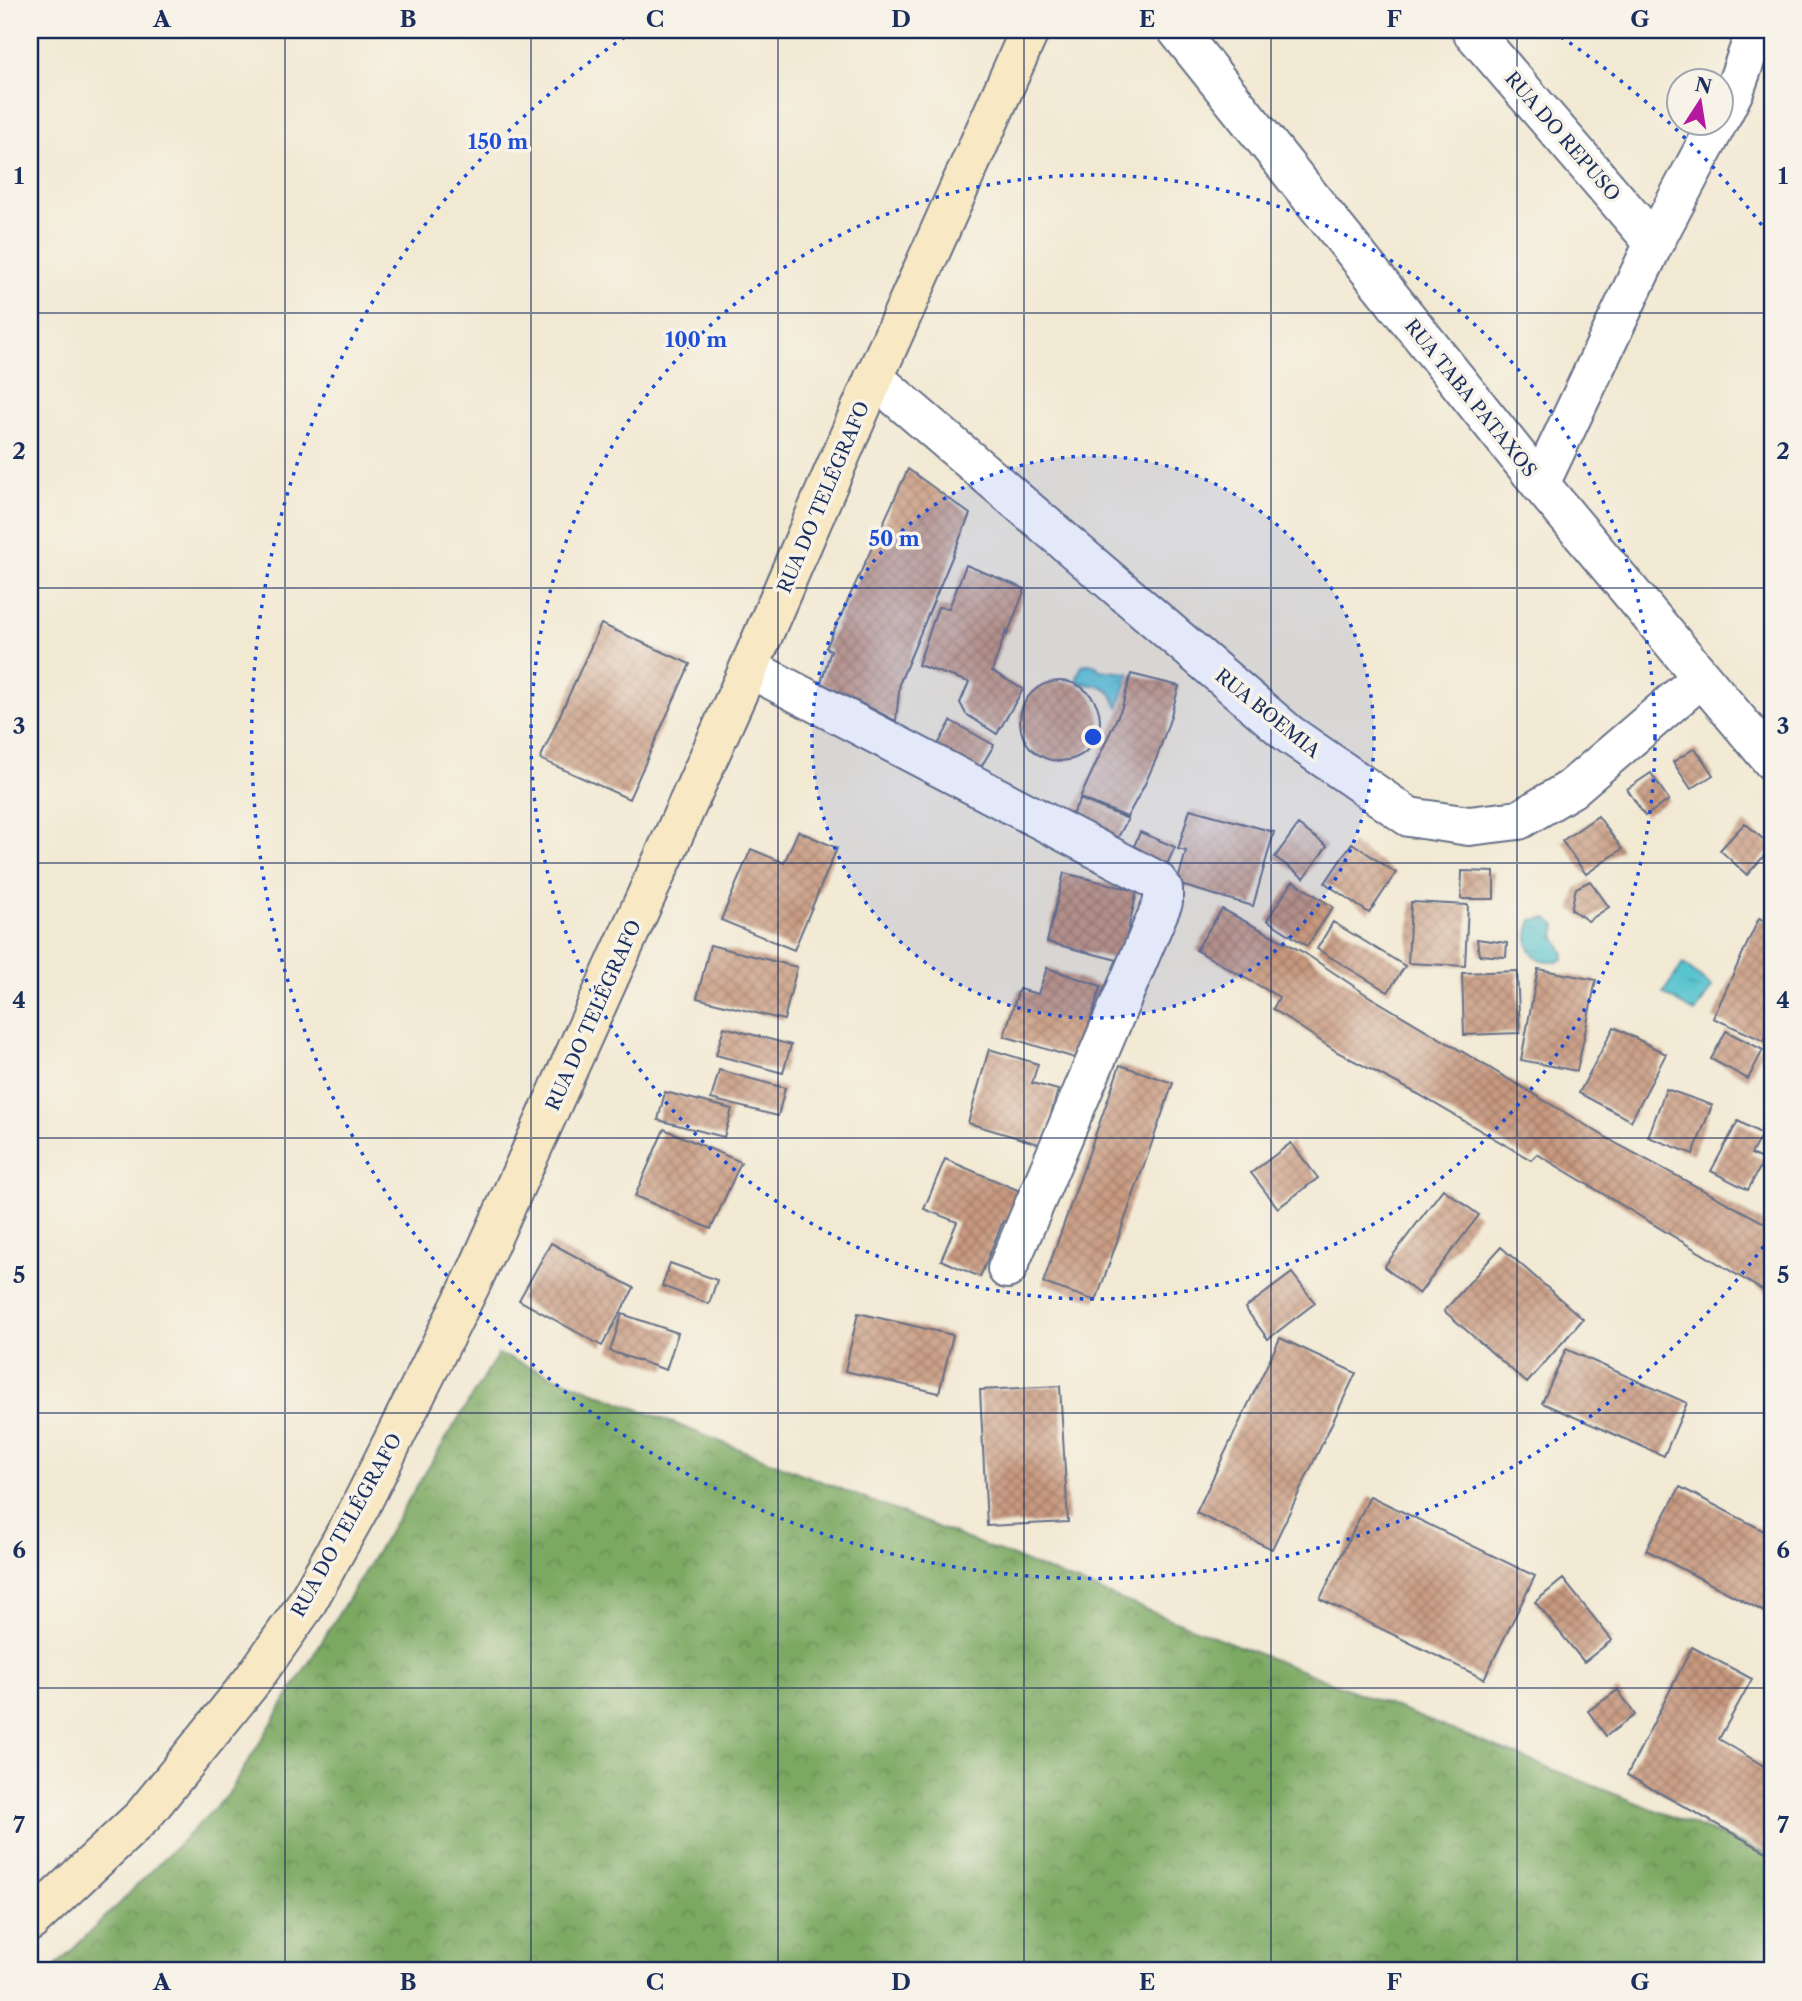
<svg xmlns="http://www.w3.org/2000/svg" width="1802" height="2001" viewBox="0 0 1802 2001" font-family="'Libre Caslon Text',serif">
  <defs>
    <pattern id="forest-crowns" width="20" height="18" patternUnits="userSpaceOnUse" patternTransform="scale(1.75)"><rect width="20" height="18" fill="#7ca962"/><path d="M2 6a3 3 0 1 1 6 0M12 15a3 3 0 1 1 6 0" fill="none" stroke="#658a54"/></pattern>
    <pattern id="water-ripples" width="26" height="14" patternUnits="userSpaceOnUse" patternTransform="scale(1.75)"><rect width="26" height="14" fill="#58c4cf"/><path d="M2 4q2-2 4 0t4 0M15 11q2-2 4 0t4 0" fill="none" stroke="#48a0ab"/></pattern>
    <pattern id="building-cross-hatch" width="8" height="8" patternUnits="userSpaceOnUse" patternTransform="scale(1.75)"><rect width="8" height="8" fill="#c8997f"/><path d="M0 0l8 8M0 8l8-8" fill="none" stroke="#a27d6b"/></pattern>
  </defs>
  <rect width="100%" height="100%" fill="#f7f3e8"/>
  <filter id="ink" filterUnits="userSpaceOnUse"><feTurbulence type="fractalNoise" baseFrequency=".0143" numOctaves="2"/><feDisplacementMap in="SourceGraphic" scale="14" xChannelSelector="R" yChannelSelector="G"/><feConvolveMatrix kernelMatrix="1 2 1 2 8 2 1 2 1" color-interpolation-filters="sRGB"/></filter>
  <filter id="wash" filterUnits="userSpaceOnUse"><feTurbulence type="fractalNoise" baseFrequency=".00686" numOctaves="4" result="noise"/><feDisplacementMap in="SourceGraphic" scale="28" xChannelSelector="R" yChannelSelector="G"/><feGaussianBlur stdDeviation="1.57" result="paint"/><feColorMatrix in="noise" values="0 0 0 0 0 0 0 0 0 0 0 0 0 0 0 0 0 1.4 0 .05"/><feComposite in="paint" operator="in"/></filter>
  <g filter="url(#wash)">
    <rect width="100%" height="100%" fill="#f2e9d3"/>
    <path fill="url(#forest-crowns)" stroke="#4c6c60" stroke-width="2" d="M498 1354 1772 1856V1971H51L227 1796Z"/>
    <path fill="url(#water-ripples)" stroke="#3a7a96" stroke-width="2" d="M1089 664 1096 666 1100 670 1129 673 1119 707 1116 705C1110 682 1098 687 1079 683L1077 678 1082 665Z
      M1547 918 1556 926 1555 936 1564 954 1563 959 1557 962C1552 961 1544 961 1539 959 1524 951 1527 932 1532 920Z
      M1683 964 1712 987 1695 1013 1663 993Z"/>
    <g id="blocks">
      <path fill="url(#building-cross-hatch)" d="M908 469 970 514 900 682 896 721 821 683 831 650 826 648Z
        M966 565 1025 589 1007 635 1006 631 992 671 1023 689 997 734 966 714 960 703 969 682 918 665 938 607 949 608Z
        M601 624 690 664 629 799 540 759Z
        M1131 674 1179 686 1170 719 1157 757 1144 786 1127 817 1080 798 1122 707Z
        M1020 721a40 40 0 1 1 80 0a40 40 0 1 1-80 0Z
        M951 721 994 745 978 772 936 748Z
        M1695 748 1713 775 1691 789 1673 762Z
        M1651 773 1669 800 1645 816 1627 789Z
        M1080 799 1128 819 1111 850 1064 830Z
        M1190 809 1274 832 1253 906 1177 884 1186 851 1178 849Z
        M1598 816 1622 849 1586 874 1562 841Z
        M1745 823 1772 847 1747 875 1720 850Z
        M1298 825 1327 846 1304 878 1275 857Z
        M798 831 837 848 794 950 721 920 751 849 784 863Z
        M1140 832 1175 847 1163 873 1129 858Z
        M1352 843 1396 873 1369 913 1325 883Z
        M1462 871 1494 872V899H1461Z
        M1064 873 1137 891 1121 961 1047 942Z
        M1293 881 1333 907 1307 946 1267 920Z
        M1590 881 1609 907 1588 921 1571 909 1576 888Z
        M1411 902 1468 905 1465 966 1408 963Z
        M1222 909 1303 952 1367 995 1619 1145 1772 1227V1296L1537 1154 1531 1160 1418 1094 1337 1052 1273 1009 1279 997 1196 950Z
        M1759 918 1772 924V1021L1764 1041 1713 1018Z
        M1333 922 1405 966 1388 992 1317 949Z
        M1477 939 1507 943 1506 957 1479 955Z
        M710 945 797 967 784 1020 697 998Z
        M1047 968 1101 986 1078 1059 1004 1036 1019 989 1038 994Z
        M1538 969 1596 980 1577 1071 1521 1060Z
        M1517 971 1520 1033 1464 1035 1462 973Z
        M724 1027 791 1045 783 1073 716 1055Z
        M1614 1027 1666 1054 1631 1121 1579 1093Z
        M1726 1031 1763 1050 1748 1079 1711 1059Z
        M989 1049 1038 1064 1032 1083 1058 1090 1042 1145 968 1123Z
        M1120 1065 1173 1083 1096 1301 1043 1283Z
        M719 1070 785 1088 778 1116 711 1099Z
        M1666 1089 1712 1105 1693 1154 1648 1137Z
        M665 1092 732 1109 724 1137 658 1120Z
        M1738 1121 1762 1134 1751 1154 1764 1160 1748 1190 1711 1171Z
        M664 1129 741 1162 711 1229 635 1196Z
        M1291 1143 1318 1178 1278 1208 1251 1173Z
        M945 1159 1020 1191 1007 1223 1003 1221 980 1277 941 1260 957 1222 924 1209Z
        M1443 1189 1479 1215 1419 1294 1384 1267Z
        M551 1243 634 1288 602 1346 519 1300Z
        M1501 1247 1583 1319 1527 1383 1444 1311Z
        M670 1263 717 1280 709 1304 662 1286Z
        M1292 1273 1315 1303 1268 1339 1245 1308Z
        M858 1313 953 1335 939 1393 845 1371Z
        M622 1314 678 1333 666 1370 610 1351Z
        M1280 1338 1356 1373 1272 1549 1196 1513Z
        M1566 1349 1687 1403 1664 1456 1542 1403Z
        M1060 1386 1068 1522 987 1526 980 1390Z
        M1680 1487 1772 1535V1616L1646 1550Z
        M1370 1496 1535 1576 1484 1679 1320 1599Z
        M1563 1579 1612 1640 1584 1662 1535 1602Z
        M1692 1647 1752 1679 1719 1739 1772 1771V1855L1627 1775Z
        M1618 1690 1635 1715 1606 1736 1588 1711Z"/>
    </g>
  </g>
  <g filter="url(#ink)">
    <use href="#blocks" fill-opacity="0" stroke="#667087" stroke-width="2"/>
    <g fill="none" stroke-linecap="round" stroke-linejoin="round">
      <defs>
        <path id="street" d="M1177 30 1540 484 1772 761
          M1471 30 1654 243
          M1722 115 1735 89 1756 30
          M874 378 1289 734 1409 817 1469 826 1519 820 1571 789 1701 678
          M1540 484 1654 243 1718 122
          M749 668 1156 880 1163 889V902L1007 1269"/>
        <path id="secondary" d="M30 1922 143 1816 252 1681 305 1606 360 1507 472 1282 749 668 874 378 1030 30"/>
      </defs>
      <use href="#street" stroke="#667087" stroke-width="42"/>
      <use href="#secondary" stroke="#667087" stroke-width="42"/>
      <use href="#street" stroke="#fff" stroke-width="38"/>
      <use href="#secondary" stroke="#f8e8c3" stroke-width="38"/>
    </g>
  </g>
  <path fill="none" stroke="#1b2f5e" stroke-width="2" stroke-opacity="0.55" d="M285 30V1971M531 30V1971M778 30V1971M1024 30V1971M1271 30V1971M1517 30V1971M30 313H1772M30 588H1772M30 863H1772M30 1138H1772M30 1413H1772M30 1688H1772"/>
  <circle cx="1093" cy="737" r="281" fill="#1d4ed8" fill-opacity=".12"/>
  <g fill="none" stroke="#1d4ed8" stroke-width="3.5" stroke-dasharray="3.5 7">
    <circle cx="1093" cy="737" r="281"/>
    <circle cx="1093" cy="737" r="562"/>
    <path d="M1770 1238A842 842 0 1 1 634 31M1552 31A842 842 0 0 1 1770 236"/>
  </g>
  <g text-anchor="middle" stroke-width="7" stroke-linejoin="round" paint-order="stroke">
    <g font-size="19" fill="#1b2f5e" stroke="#f7f3e8">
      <text transform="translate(1563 136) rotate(49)" y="7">RUA DO REPUSO</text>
      <text transform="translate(1471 398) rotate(51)" y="7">RUA TABA PATAXOS</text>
      <text transform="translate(823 497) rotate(-67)" y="7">RUA DO TELÉGRAFO</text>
      <text transform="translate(1268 713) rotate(39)" y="7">RUA BOEMIA</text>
      <text transform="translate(593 1015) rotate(-66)" y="7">RUA DO TELÉGRAFO</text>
      <text transform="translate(346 1525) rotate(-61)" y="7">RUA DO TELÉGRAFO</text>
    </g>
  </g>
  <circle cx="1093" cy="737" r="10" fill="#1d4ed8" stroke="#f7f3e8" stroke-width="3.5"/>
  <g font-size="21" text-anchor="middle" font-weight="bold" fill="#1d4ed8" stroke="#f7f3e8" stroke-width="7" stroke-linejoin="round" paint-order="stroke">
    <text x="498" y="149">150 m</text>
    <text x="696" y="347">100 m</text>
    <text x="894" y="546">50 m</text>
  </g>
  <rect width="1802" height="2001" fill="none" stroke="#f7f3e8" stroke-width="77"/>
  <g transform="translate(1700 102) rotate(12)"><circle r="33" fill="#f7f3e8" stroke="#9fa5b1" stroke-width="2"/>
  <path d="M0-5L12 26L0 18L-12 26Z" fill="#b5179e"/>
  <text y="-10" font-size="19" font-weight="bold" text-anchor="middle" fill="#1b2f5e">N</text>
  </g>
  <rect x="38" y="38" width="1726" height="1924" fill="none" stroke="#1b2f5e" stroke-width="2.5"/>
  <g font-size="23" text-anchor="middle" font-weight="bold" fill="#1b2f5e">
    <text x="162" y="27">A</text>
    <text x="408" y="27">B</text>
    <text x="655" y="27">C</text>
    <text x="901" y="27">D</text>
    <text x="1147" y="27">E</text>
    <text x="1394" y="27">F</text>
    <text x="1640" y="27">G</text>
    <text x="19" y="184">1</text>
    <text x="1783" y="184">1</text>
    <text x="19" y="459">2</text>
    <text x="1783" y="459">2</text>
    <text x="19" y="734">3</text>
    <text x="1783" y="734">3</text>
    <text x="19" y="1008">4</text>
    <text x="1783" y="1008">4</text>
    <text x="19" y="1283">5</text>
    <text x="1783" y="1283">5</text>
    <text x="19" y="1558">6</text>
    <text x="1783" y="1558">6</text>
    <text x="19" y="1833">7</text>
    <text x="1783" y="1833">7</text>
    <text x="162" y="1990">A</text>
    <text x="408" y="1990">B</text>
    <text x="655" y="1990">C</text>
    <text x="901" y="1990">D</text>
    <text x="1147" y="1990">E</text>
    <text x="1394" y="1990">F</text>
    <text x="1640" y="1990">G</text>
  </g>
</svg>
